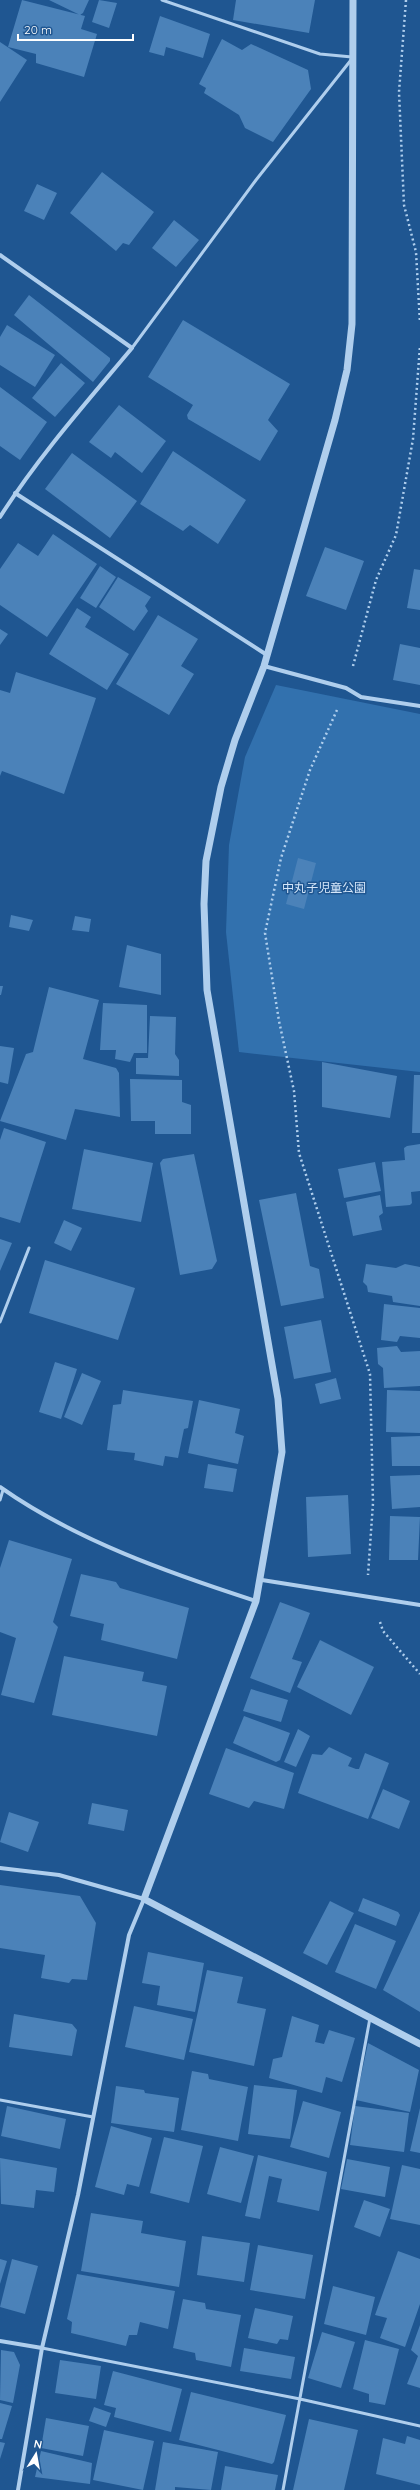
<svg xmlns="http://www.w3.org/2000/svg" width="420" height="2490" viewBox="0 0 420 2490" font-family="Quicksand,'Noto Sans JP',sans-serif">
  <rect width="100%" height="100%" fill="#1f5691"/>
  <path fill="#3271ae" d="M276 685 420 714V1072L239 1052 226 932 229 845 245 757Z"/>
  <path fill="#4b82b9" d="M22 0 85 16 81 29 97 34 84 77 36 63V54L8 47Z
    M49 0H89L83 13 80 15Z
    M99 0 117 3 109 28 92 22Z
    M236 0H315L309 33 233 20Z
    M160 16 210 34 203 58 166 47 164 56 149 52Z
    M222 39 242 50 251 44 308 70 311 89 273 142 245 128 239 115 204 93 206 88 199 84Z
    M0 42 27 60 0 102Z
    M102 172 154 212 129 245 123 243 116 251 70 213Z
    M37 184 57 193 44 220 24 211Z
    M174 220 199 240 176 267 152 248Z
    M29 295 110 358V361L93 382 14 315Z
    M183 320 290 384 268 420 278 431 260 461 188 419 187 415 193 405 148 377Z
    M7 325 55 355 35 387 0 365V337Z
    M61 363 85 383 55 417 32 398Z
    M0 387 47 422 20 460 0 446Z
    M119 405 166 441 142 473 115 452 111 458 89 442Z
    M173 451 246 500 218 544 190 525 183 531 140 504Z
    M72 453 137 501 110 538 45 489Z
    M53 534 97 564 47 637 0 605V569L18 543 38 556Z
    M325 547 364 561 346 610 306 596Z
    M100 566 116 577 96 608 80 598Z
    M414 569 420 570V610L407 608Z
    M118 577 151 597 145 606 148 611 134 631 99 607Z
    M77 608 91 617 85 627 129 654 107 690 49 654Z
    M158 615 198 639 181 666 194 674 169 715 116 684Z
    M0 629 8 634 0 645Z
    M400 644 420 648V685L393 680Z
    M16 672 96 698 64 794 2 771 0 776V690L10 693Z
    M298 858 316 863 304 909 286 904Z
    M11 915 33 920 29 931 9 927Z
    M75 916 91 919 89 932 72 930Z
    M127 945 161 954V995L119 987Z
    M0 986H3L1 995H0Z
    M49 987 99 1000 83 1059 116 1068 119 1073 120 1117 75 1109 66 1140 0 1121 26 1054 33 1052Z
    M103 1003 147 1005V1053H134L130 1062 115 1059 116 1050H100Z
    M150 1016 176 1017 175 1054 179 1060V1076L136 1074V1058H148Z
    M0 1046 14 1048 8 1084 0 1082Z
    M322 1062 397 1076 390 1118 322 1107Z
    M414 1075H420V1133H412Z
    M130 1079 182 1080V1102L191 1105V1134H155V1121H131Z
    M4 1128 46 1142 20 1223 0 1217V1140Z
    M420 1144V1191L411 1192 412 1203 410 1205 386 1207 382 1162 405 1160 404 1148 407 1146Z
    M84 1149 153 1163 141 1222 72 1209Z
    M194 1154 217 1261 212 1269 180 1275 160 1163 163 1159Z
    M375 1162 381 1191 344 1198 338 1169Z
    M296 1193 310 1266 319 1269 324 1298 281 1306 259 1200Z
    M380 1195 383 1213 379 1216 382 1230 353 1236 346 1202Z
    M64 1220 82 1228 71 1251 54 1243Z
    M0 1239 12 1243 0 1271Z
    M45 1260 135 1288 118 1340 29 1313Z
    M366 1264 396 1268 405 1264 420 1267V1306L393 1302 392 1296 368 1292 367 1286 363 1282Z
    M384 1304 420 1308V1338L400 1336 397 1342 381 1340Z
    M321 1320 331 1372 294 1379 284 1327Z
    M397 1346 401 1352 420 1351V1386L384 1388 383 1368 378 1364 377 1348Z
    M55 1362 77 1369 61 1419 39 1412Z
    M82 1373 101 1381 82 1425 64 1417Z
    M336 1378 341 1399 320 1404 315 1384Z
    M123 1390 193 1401 188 1428 184 1429 178 1458 165 1456 163 1466 134 1460 135 1453 107 1450 113 1405 121 1404Z
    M387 1390 420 1391V1433L386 1432Z
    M199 1400 240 1409 235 1433 244 1436 238 1464 188 1453Z
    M420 1436V1466H392L391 1437Z
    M208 1464 237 1469 233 1492 204 1488Z
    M420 1475V1507L392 1509 390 1476Z
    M348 1495 351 1554 308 1557 306 1497Z
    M390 1516 420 1517 418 1560H389Z
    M9 1540 72 1559 53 1622 58 1627 34 1703 1 1695 16 1638 0 1632V1568Z
    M81 1574 116 1582 120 1588 189 1608 177 1659 101 1640 104 1624 70 1616Z
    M280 1602 310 1613 292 1659 302 1662 290 1693 250 1678Z
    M320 1640 374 1667 351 1715 297 1687Z
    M64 1656 144 1672 142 1681 167 1686 157 1736 52 1715Z
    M251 1689 288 1700 281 1722 243 1711Z
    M244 1716 290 1733 280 1760 276 1762 233 1743Z
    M298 1729 310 1736 296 1767 284 1762Z
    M329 1747 352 1758 348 1766 356 1769H359L365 1753 389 1763 368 1819 298 1793 312 1754 322 1755Z
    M226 1748 294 1773 284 1809 254 1801 249 1808 209 1794Z
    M383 1789 410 1801 399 1829 371 1818Z
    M92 1803 128 1810 124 1831 88 1824Z
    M9 1812 39 1822 28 1852 0 1842Z
    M0 1885 80 1896 96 1923 87 1980 72 1979 69 1983 41 1978 45 1955 0 1948Z
    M363 1898 398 1912 400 1915 396 1926 358 1911Z
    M330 1901 354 1913 327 1965 303 1953Z
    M420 1911V2012L383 1990Z
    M355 1924 396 1941 376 1989 335 1972Z
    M148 1952 204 1963 195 2012 157 2005 160 1986 142 1983Z
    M207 1970 243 1977 237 2003 266 2009 254 2066 189 2052Z
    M134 2006 193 2019 184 2060 125 2047Z
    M14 2014 72 2024 77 2030 72 2056 9 2047Z
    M292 2016 319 2025 315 2042 324 2044 329 2030 355 2038 342 2082 326 2077 322 2093 269 2078 273 2059 282 2057Z
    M368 2043 419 2070 410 2112 356 2100Z
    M192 2071 208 2074 209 2079 248 2087 238 2141 181 2130Z
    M254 2085 297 2090 290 2139 248 2134Z
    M116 2086 144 2090 145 2093 179 2098 174 2132 111 2123Z
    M303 2101 341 2112 329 2158 290 2147Z
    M7 2106 66 2119 60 2149 1 2136Z
    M355 2106 409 2113 404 2152 350 2145Z
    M420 2108V2153L410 2151Z
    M111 2126 152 2138 139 2187 127 2184 124 2195 95 2187Z
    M164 2137 203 2146 189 2203 150 2193Z
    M220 2147 254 2156 241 2203 207 2194Z
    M258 2155 327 2172 319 2211 277 2202 282 2179 269 2176 260 2219 245 2216Z
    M0 2158 57 2168 54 2192 36 2190 34 2208 1 2204Z
    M347 2159 390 2167 385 2197 341 2189Z
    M402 2165 420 2169V2225L390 2219Z
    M364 2200 390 2209 380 2237 354 2227Z
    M91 2213 143 2221 141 2233 186 2241 179 2287 81 2271Z
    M202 2236 250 2243 244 2282 197 2275Z
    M258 2245 313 2255 305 2299 250 2290Z
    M398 2251 420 2259V2304L405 2347 380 2338 387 2318 375 2315Z
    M0 2259 7 2261 0 2284Z
    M12 2259 38 2266 25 2314 0 2307Z
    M77 2274 175 2291 168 2329 140 2322 137 2335H129L126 2346 71 2333 72 2322 67 2319Z
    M333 2286 375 2297 366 2335 324 2324Z
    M183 2299 205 2303 206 2309 241 2315 231 2367 196 2360 195 2353 173 2348Z
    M255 2308 293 2316 288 2340 280 2339 277 2344 248 2338Z
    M420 2325V2388L407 2384 418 2356 411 2350Z
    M322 2332 355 2342 341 2388 308 2378Z
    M365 2340 399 2349 385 2405 369 2402V2394L353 2389Z
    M244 2348 295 2357 291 2379 240 2371Z
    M1 2350 14 2352 20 2365 13 2403 0 2400Z
    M60 2360 101 2366 96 2399 55 2393Z
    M113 2371 182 2389 171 2432 114 2417 116 2408 104 2405Z
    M191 2392 286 2415 274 2462 272 2464 179 2440Z
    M0 2403 12 2406 2 2439H0Z
    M94 2407 111 2413 106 2427 89 2421Z
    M46 2418 89 2426 83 2456 41 2448Z
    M309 2419 358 2430 344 2490H293Z
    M104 2430 154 2441 143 2490 93 2480Z
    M407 2436 420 2440V2485L376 2474 383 2438 405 2444Z
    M0 2442 5 2443 0 2459Z
    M163 2442 218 2452 211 2490 175 2487V2490H155Z
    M41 2451 92 2463 90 2484 35 2477Z
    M225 2466 278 2475 275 2490H221Z"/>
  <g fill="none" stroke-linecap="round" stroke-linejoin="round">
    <path stroke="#afceed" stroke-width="2.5" stroke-dasharray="2 3" stroke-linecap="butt" d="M406 0 399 92 404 205 416 252 420 323
      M353 666 376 580 396 535 413 439 420 346
      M337 710 310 770 281 858 265 933 279 1021 294 1091 299 1153 370 1374 373 1503 368 1575
      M380 1622 383 1631 420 1674"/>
    <path stroke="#afceed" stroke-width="3" d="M162 0 320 54 352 57
      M132 348 256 180 351 60
      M0 1322 29 1248
      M0 1500 3 1490
      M0 2100 93 2117
      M42 2348 300 2399 420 2426
      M283 2490 370 2018"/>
    <path stroke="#afceed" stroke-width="4" d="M0 255 132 348C86 403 38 457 0 517
      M15 493 267 655
      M264 666 346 688 361 697 420 706
      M0 1487C75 1540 169 1573 256 1601
      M262 1580 420 1605
      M0 1868 59 1875 144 1899 129 1935 78 2195 42 2348 18 2490
      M0 2341 42 2348"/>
    <path stroke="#afceed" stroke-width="7" d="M353 0 352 324 347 370 335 420 264 666 235 740 221 787 206 861 204 904 207 990 278 1399 282 1452 256 1601 144 1899 420 2044"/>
  </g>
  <g text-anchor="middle" stroke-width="3" stroke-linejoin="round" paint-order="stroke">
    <g font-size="12" fill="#d5e7fa" stroke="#1f5691">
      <text x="324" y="892">中丸子児童公園</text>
    </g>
  </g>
  <g transform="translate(36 2454) rotate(11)" stroke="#1f5691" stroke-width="3" paint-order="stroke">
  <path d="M0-3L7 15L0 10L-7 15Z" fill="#ffffff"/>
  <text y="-6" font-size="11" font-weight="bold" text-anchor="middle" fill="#ffffff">N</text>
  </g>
  <path d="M18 34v6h115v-6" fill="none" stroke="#ffffff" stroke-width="2"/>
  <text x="24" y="34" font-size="12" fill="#ffffff" stroke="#1f5691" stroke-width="3" paint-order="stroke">20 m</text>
</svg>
